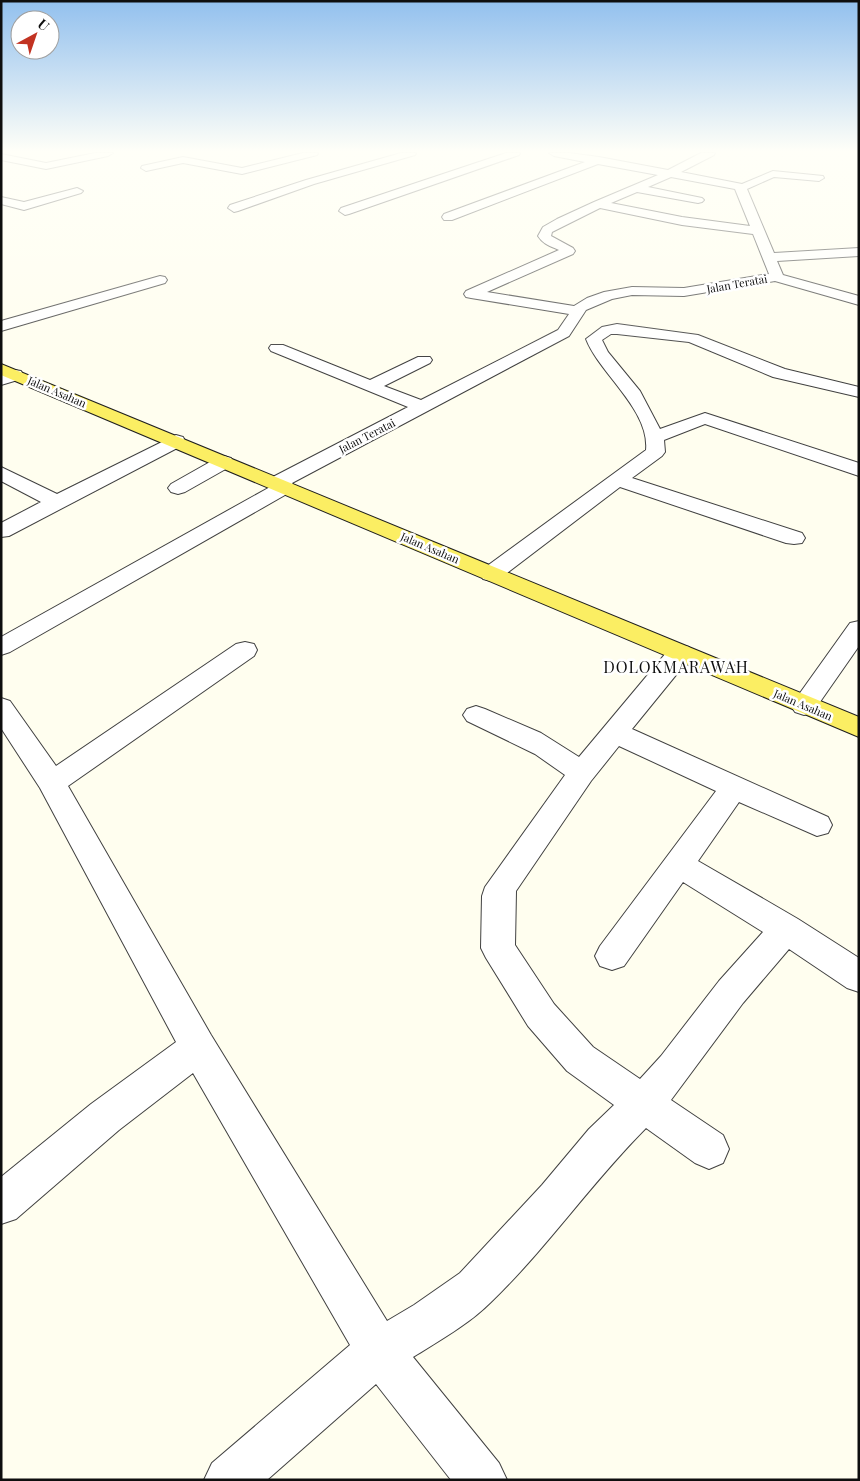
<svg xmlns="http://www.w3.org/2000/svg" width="860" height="1481" viewBox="0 0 860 1481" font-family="'Playfair Display',serif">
  <rect width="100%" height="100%" fill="#fffeef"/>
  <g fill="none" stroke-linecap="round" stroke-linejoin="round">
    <defs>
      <path id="minor" d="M95 153H113L108 156 46 169 1 160V154L46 163Z
        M303 153H318L317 155 242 174 183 163 146 171 141 168 142 166 183 157 242 168Z
        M401 153H416L415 155 314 184 238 211 234 212 228 208 230 205 306 180Z
        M506 153H520L519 155 349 214 345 215 339 211 341 208Z
        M549 153H569L599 157 668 170 701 153H715L714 155 681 172 742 184 773 171 823 176 824 178 819 181 774 177 747 189 774 253 859 248V256L777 261 783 275 859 296V305L775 281 684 296 632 295 612 299 586 310 569 336 292 483 295 487 292 491 10 652 1 655V637L270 487 266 483 269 479 408 407 271 351 269 348 271 345H283L370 380 418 357H430L432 360 430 363 384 386 421 400 558 330 569 314 471 298 466 297 464 294 466 291 559 250C550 246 543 244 538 236L543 227 557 219 594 202 658 175 598 164 452 220H444L442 217 444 214 585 162 554 156ZM671 177 735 189 750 226 682 217 611 203 637 192 698 203 702 202 704 200 702 198 648 187ZM600 208 682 225 753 234 769 274 684 288 632 287 604 292 587 298 574 306 487 292 573 254 575 251 573 248 551 236 552 232Z
        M77 188 83 191 81 193 24 210 1 204V197L24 202Z
        M160 276 165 277 167 280 165 283 1 331V321Z
        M617 324 698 335 785 369 859 387V397L773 377 689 342 617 334H611L602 340 608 352 640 391 660 429 705 413 859 463V476L705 424 664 440 665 452 662 456 632 478 802 533 805 538 802 543 794 544 786 543 620 487 499 579 491 581 483 579 480 574 483 569 646 450C650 410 599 373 586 339L602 327Z
        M15 370 21 371 23 375 21 379 1 385V374Z
        M176 435 183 437 185 441 183 445 9 536 1 537V523L41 502 1 481V467L57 494Z
        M224 456 231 458 234 462 231 466 185 492 178 494 171 492 168 488 171 484 217 458Z
        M859 621V646L813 712 804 715 795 712 791 706 795 700 850 623Z
        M245 642 254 644 257 650 254 656 68 786 211 1035 387 1321 414 1305 460 1273 542 1185 589 1129 614 1105 567 1071 528 1026 486 958 481 948 482 896 485 887 565 775 535 754 467 721 463 715 467 709 476 706 485 709 541 733 579 757 671 647 680 645 689 647 692 653 689 659 632 729 828 817 832 825 828 833 817 836 739 802 698 861 798 919 859 958V992L847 988 789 949 743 1003 671 1100 723 1135 729 1149 723 1163 709 1169 695 1163 646 1128C591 1183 547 1248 491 1302 469 1324 439 1341 413 1357L499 1463 507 1480H451L376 1384 267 1480H204L212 1463 350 1345 193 1073 119 1130 16 1219 1 1224V1177L91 1104 176 1042 40 788 1 728V698L10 701 56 766 236 644ZM619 746 716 791 600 946 595 956 600 966 612 970 624 966 683 882 763 932 719 981 661 1056 640 1079 593 1047 554 1004 515 945 516 891 591 781Z"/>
      <path id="major" d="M1 364 859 717V737L1 375Z"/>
    </defs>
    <use href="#minor" stroke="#414141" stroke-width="2"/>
    <use href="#major" stroke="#1f1f1f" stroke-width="2"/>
    <use href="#minor" fill="#fff" fill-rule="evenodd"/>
    <use href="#major" fill="#fbee63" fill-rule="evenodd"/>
  </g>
  <linearGradient id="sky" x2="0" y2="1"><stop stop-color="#92c0ee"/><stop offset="0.42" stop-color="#fffff8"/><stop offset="1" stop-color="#fffff8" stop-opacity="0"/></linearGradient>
  <rect width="860" height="360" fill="url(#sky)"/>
  <g text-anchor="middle" stroke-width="5" stroke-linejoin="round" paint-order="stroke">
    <g font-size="11" fill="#0e0e0e" stroke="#fff">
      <text transform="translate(737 284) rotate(-10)" y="4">Jalan Teratai</text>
      <text transform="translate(57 392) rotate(23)" y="4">Jalan Asahan</text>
      <text transform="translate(367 436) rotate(-27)" y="4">Jalan Teratai</text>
      <text transform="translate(430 548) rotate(23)" y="4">Jalan Asahan</text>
      <text transform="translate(803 705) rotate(23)" y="4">Jalan Asahan</text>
    </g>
    <g font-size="16" letter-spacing="1" fill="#0e0e0e" stroke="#fff">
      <text x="676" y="673">DOLOKMARAWAH</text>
    </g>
  </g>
  <rect width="860" height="1481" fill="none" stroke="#0e0e0e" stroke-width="5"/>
  <g transform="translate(35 35) rotate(40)"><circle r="24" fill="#ffffff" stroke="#9f9f9f"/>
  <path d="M0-4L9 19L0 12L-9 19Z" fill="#c23322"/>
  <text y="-8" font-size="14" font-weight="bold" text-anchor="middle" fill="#0e0e0e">U</text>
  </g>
</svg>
